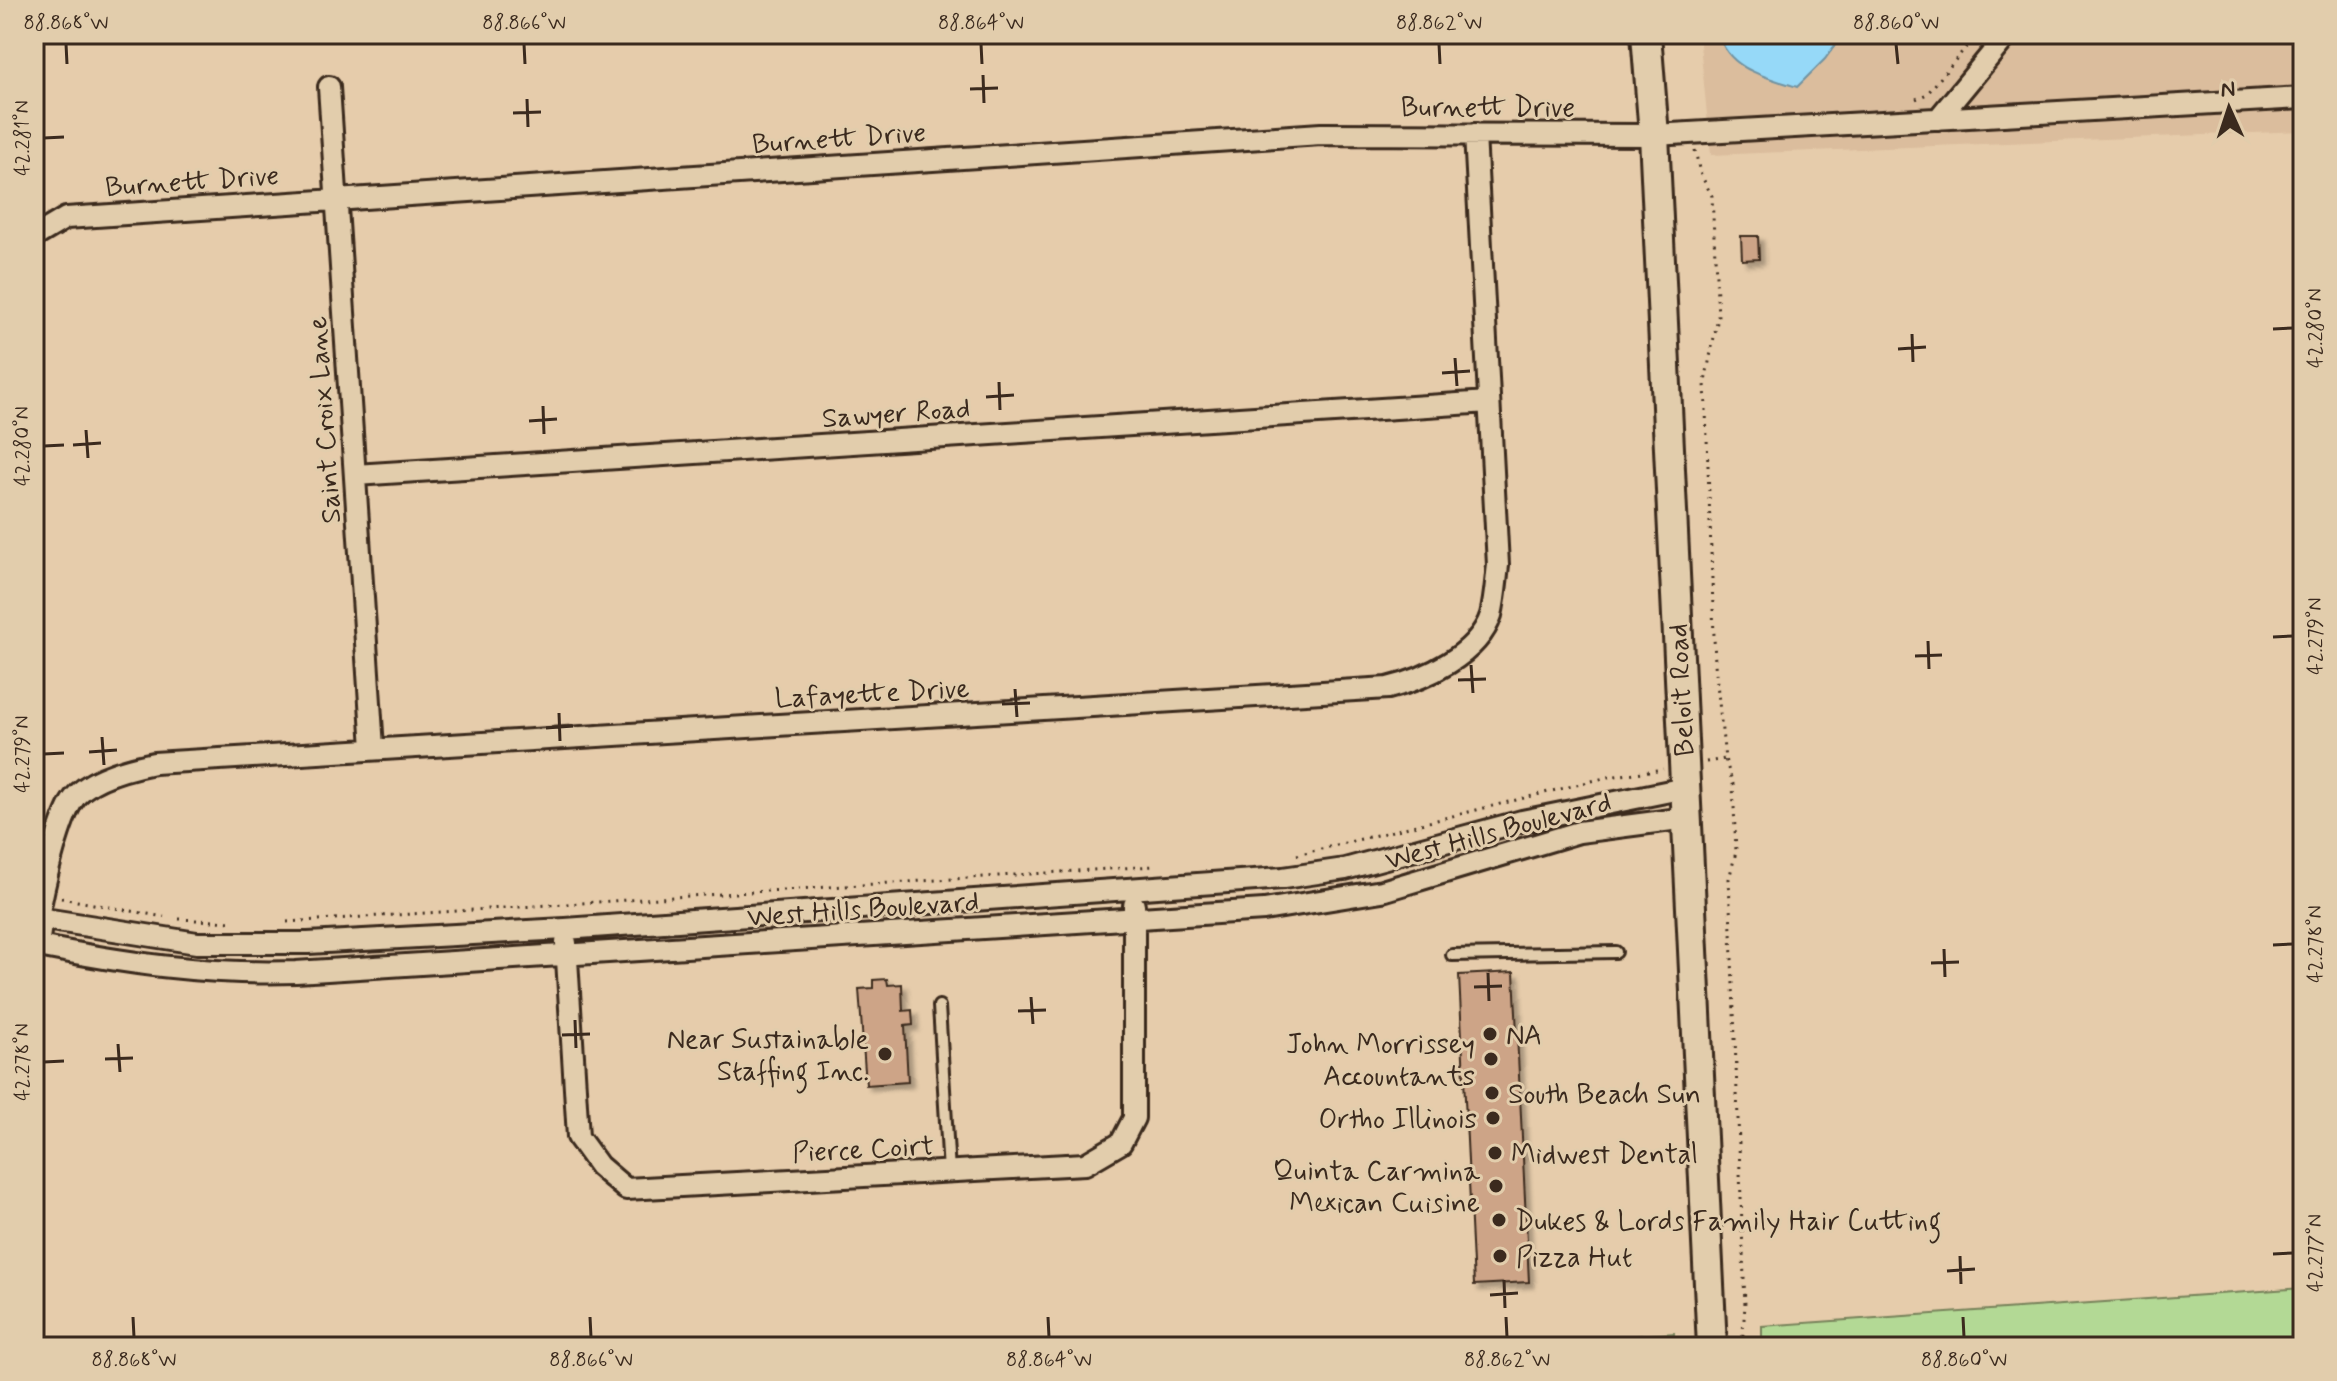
<svg xmlns="http://www.w3.org/2000/svg" width="2337" height="1381" viewBox="0 0 2337 1381" font-family="Mynerve,sans-serif">
  <defs>
    <filter id="shadow"><feDropShadow dx="5" dy="5" stdDeviation="2" flood-color="#0004"/></filter>
  </defs>
  <rect width="100%" height="100%" fill="#e6ccab"/>
  <filter id="ink" filterUnits="userSpaceOnUse"><feTurbulence type="fractalNoise" baseFrequency=".0125" numOctaves="2"/><feDisplacementMap in="SourceGraphic" scale="16" xChannelSelector="R" yChannelSelector="G"/><feConvolveMatrix kernelMatrix="1 2 1 2 8 2 1 2 1" color-interpolation-filters="sRGB"/></filter>
  <g filter="url(#ink)">
    <path fill="#dbbd9d" d="M1699 34H2303V131L1711 155Z"/>
    <path fill="#b3d995" stroke="#77825a" stroke-width="2" d="M2303 1288V1347H1762V1326Z
      M1674 1333V1347H1494Z"/>
    <path fill="#96d9f8" stroke="#7293a1" stroke-width="2" d="M1719 34H1843L1825 59 1797 87C1766 77 1727 69 1719 34Z"/>
    <path fill="#cda487" stroke="#3b2a1e" stroke-width="2" filter="url(#shadow)" d="M1741 236H1758L1759 259 1742 260Z
      M1514 972 1529 1282 1474 1285 1459 975Z
      M887 979 888 985 902 984 903 1011 912 1010 913 1025 905 1026 908 1082 866 1085 859 989 873 988V980Z"/>
    <g fill="none" stroke-linecap="round" stroke-linejoin="round">
      <defs>
        <path id="lane" d="M1452 955 1616 952
          M939 1006 949 1172"/>
        <path id="street" d="M329 87 373 748
          M1938 119 2008 34
          M1475 134 1498 565C1496 581 1495 599 1491 615 1478 655 1425 679 1388 688L154 763C129 768 84 779 71 803 57 828 43 888 38 918L197 943H308L565 929 1283 878 1345 869 1522 821 1685 788
          M34 237 66 218 1321 134 1654 135 2303 98
          M355 475 1489 402
          M566 943 578 1137 599 1166 626 1189 1085 1164 1121 1143 1134 1118V905
          M34 945C122 963 206 975 296 972L1264 910 1382 891 1579 832 1687 818"/>
        <path id="secondary" d="M1646 34 1654 135 1712 1347
          M34 945 38 918"/>
      </defs>
      <use href="#lane" stroke="#3b2a1e" stroke-width="16"/>
      <use href="#street" stroke="#3b2a1e" stroke-width="26"/>
      <use href="#secondary" stroke="#3b2a1e" stroke-width="34"/>
      <path stroke="#3b2a1e" stroke-width="3" stroke-dasharray="2 6" stroke-linecap="butt" d="M1916 99 1927 94 1977 34
        M1695 150 1700 173 1712 196 1718 317 1705 382 1715 664 1725 759 1733 784 1736 852 1729 879 1745 1305 1742 1347
        M1706 762 1725 759
        M1297 855 1608 777 1663 769
        M61 898 164 917
        M179 919 232 922
        M287 922 1154 866"/>
      <use href="#lane" stroke="#e2cdac" stroke-width="10"/>
      <use href="#street" stroke="#e2cdac" stroke-width="20"/>
      <use href="#secondary" stroke="#e2cdac" stroke-width="28"/>
    </g>
  </g>
  <path fill="none" stroke="#3b2a1e" stroke-width="3" d="M66 44 67 64M524 44 525 64M981 44 982 64M1439 44 1440 64M1896 44 1898 64M983 75 984 103M970 89 998 88M527 99 528 127M513 113 541 112M44 138 64 137M2273 329 2293 328M1912 334 1913 362M1898 349 1926 347M1455 358 1457 386M1442 373 1470 371M999 382 1000 410M986 397 1014 395M543 406 544 434M529 421 557 419M86 430 88 458M73 445 101 443M44 446 64 445M2273 637 2293 636M1928 641 1929 669M1915 656 1942 655M1471 665 1473 693M1458 680 1486 679M1015 689 1017 717M1002 704 1030 703M559 713 560 741M546 728 573 726M102 737 104 765M89 752 117 750M44 754 64 753M2273 945 2293 944M1944 949 1945 977M1931 963 1959 962M1488 973 1489 1001M1474 987 1502 986M1031 997 1033 1024M1018 1011 1046 1010M575 1020 576 1048M562 1035 590 1034M118 1044 120 1072M105 1059 133 1058M44 1062 64 1061M2273 1254 2293 1253M1960 1256 1961 1284M1947 1271 1975 1269M1504 1280 1505 1308M1490 1295 1518 1293M133 1317 134 1337M590 1317 591 1337M1048 1317 1049 1337M1506 1317 1507 1337M1963 1317 1964 1337"/>
  <g fill="#3b2a1e" stroke="#e2cdac" stroke-width="3">
    <circle cx="1490" cy="1034" r="8"/>
    <circle cx="885" cy="1054" r="8"/>
    <circle cx="1491" cy="1059" r="8"/>
    <circle cx="1492" cy="1093" r="8"/>
    <circle cx="1493" cy="1118" r="8"/>
    <circle cx="1495" cy="1153" r="8"/>
    <circle cx="1496" cy="1186" r="8"/>
    <circle cx="1499" cy="1220" r="8"/>
    <circle cx="1500" cy="1256" r="8"/>
  </g>
  <g text-anchor="middle" stroke-width="6" stroke-linejoin="round" paint-order="stroke">
    <g font-size="28" fill="#3b2a1e" stroke="#e2cdac">
      <text x="1488" y="116">Burnett Drive</text>
      <text transform="translate(839 137) rotate(-4)" y="10">Burnett Drive</text>
      <text transform="translate(192 180) rotate(-4)" y="10">Burnett Drive</text>
      <text transform="translate(896 412) rotate(-4)" y="10">Sawyer Road</text>
      <text transform="translate(323 420) rotate(-94)" y="10">Saint Croix Lane</text>
      <text transform="translate(1680 690) rotate(-93)" y="10">Beloit Road</text>
      <text transform="translate(872 692) rotate(-3)" y="10">Lafayette Drive</text>
      <text transform="translate(1498 830) rotate(-15)" y="10">West Hills Boulevard</text>
      <text transform="translate(863 908) rotate(-4)" y="10">West Hills Boulevard</text>
      <text transform="translate(863 1148) rotate(-3)" y="10">Pierce Coirt</text>
    </g>
    <g font-size="28" fill="#3b2a1e" stroke="#e2cdac" text-anchor="start">
      <text x="1506" y="1044">NA</text>
      <text x="869" y="1048" text-anchor="end">Near Sustainable<tspan x="869" dy="32">Staffing Inc.</tspan></text>
      <text x="1475" y="1053" text-anchor="end">John Morrissey<tspan x="1475" dy="32">Accountants</tspan></text>
      <text x="1508" y="1103">South Beach Sun</text>
      <text x="1477" y="1128" text-anchor="end">Ortho Illinois</text>
      <text x="1511" y="1163">Midwest Dental</text>
      <text x="1480" y="1180" text-anchor="end">Quinta Carmina<tspan x="1480" dy="32">Mexican Cuisine</tspan></text>
      <text x="1515" y="1230">Dukes &amp; Lords Family Hair Cutting</text>
      <text x="1516" y="1266">Pizza Hut</text>
    </g>
  </g>
  <rect width="2337" height="1381" fill="none" stroke="#e2cdac" stroke-width="88"/>
  <g transform="translate(2229 108) rotate(357)" stroke="#e2cdac" stroke-width="6" paint-order="stroke">
  <path d="M0-6L14 30L0 20L-14 30Z" fill="#3b2a1e"/>
  <text y="-12" font-size="22" font-weight="bold" text-anchor="middle" fill="#3b2a1e">N</text>
  </g>
  <rect x="44" y="44" width="2249" height="1293" fill="none" stroke="#3b2a1e" stroke-width="3"/>
  <g font-size="20" text-anchor="middle" fill="#3b2a1e">
    <text x="66" y="29">88.868°W</text>
    <text x="524" y="29">88.866°W</text>
    <text x="981" y="29">88.864°W</text>
    <text x="1439" y="29">88.862°W</text>
    <text x="1896" y="29">88.860°W</text>
    <text transform="translate(22 138) rotate(-90)" y="7">42.281°N</text>
    <text transform="translate(2315 328) rotate(-90)" y="7">42.280°N</text>
    <text transform="translate(22 446) rotate(-90)" y="7">42.280°N</text>
    <text transform="translate(2315 636) rotate(-90)" y="7">42.279°N</text>
    <text transform="translate(22 754) rotate(-90)" y="7">42.279°N</text>
    <text transform="translate(2315 944) rotate(-90)" y="7">42.278°N</text>
    <text transform="translate(22 1062) rotate(-90)" y="7">42.278°N</text>
    <text transform="translate(2315 1253) rotate(-90)" y="7">42.277°N</text>
    <text x="134" y="1366">88.868°W</text>
    <text x="591" y="1366">88.866°W</text>
    <text x="1049" y="1366">88.864°W</text>
    <text x="1507" y="1366">88.862°W</text>
    <text x="1964" y="1366">88.860°W</text>
  </g>
</svg>
